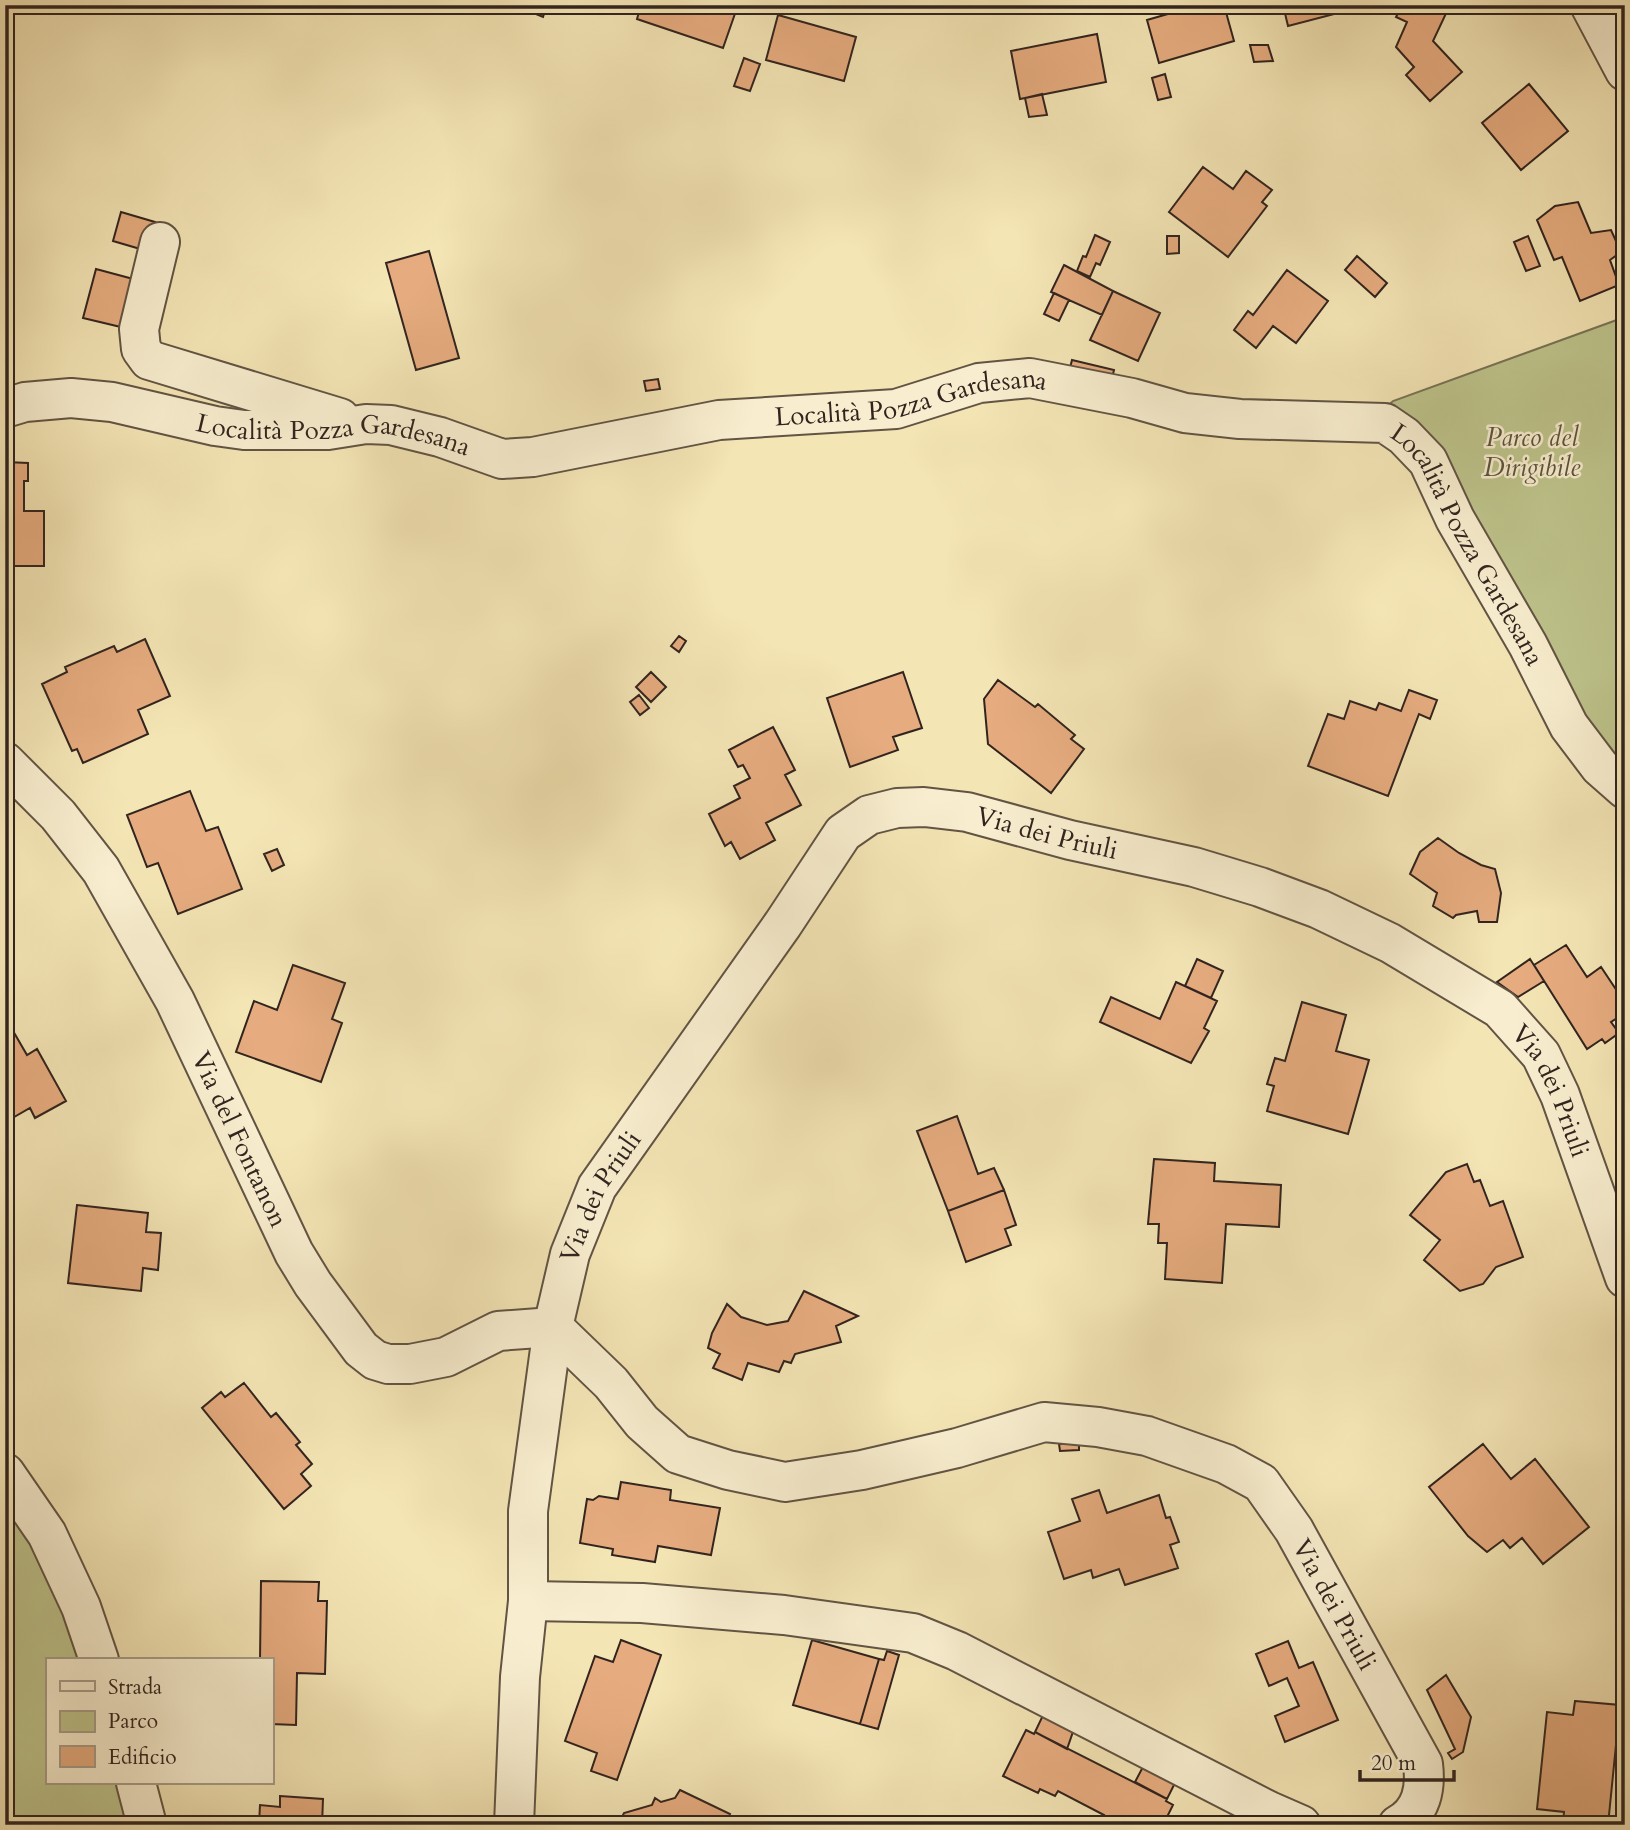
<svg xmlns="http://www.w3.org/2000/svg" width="1630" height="1830" viewBox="0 0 1630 1830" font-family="Cardo,serif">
  <rect width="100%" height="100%" fill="#f4e5b5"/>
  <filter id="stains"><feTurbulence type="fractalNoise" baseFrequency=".00286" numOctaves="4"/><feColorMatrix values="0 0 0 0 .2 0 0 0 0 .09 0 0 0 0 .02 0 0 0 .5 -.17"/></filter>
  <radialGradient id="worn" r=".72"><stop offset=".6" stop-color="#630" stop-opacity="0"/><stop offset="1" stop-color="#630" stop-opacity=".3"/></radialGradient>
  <path fill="#bec48c" stroke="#787456" stroke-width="2" d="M1625 317V782L1383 410 1393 401Z
    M5 1479 97 1660H47V1783H133L140 1825H5Z"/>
  <path fill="#e6ac7f" stroke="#31241f" stroke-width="2" d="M514 5H547L543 17Z
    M641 5H738L723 48 637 19Z
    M1199 5H1224L1234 41 1159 63 1147 20Z
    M1283 5H1365V6L1288 26Z
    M1402 5H1450L1433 41 1462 72 1430 101 1406 75 1414 67 1396 47 1407 22 1396 17Z
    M778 15 856 37 844 81 766 60Z
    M1097 34 1106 82 1020 99 1011 51Z
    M1250 45H1268L1273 61 1254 62Z
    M744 58 760 64 750 91 734 86Z
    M1165 74 1171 97 1158 100 1152 78Z
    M1529 84 1568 131 1521 170 1482 123Z
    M1042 94 1047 115 1029 117 1025 98Z
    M1203 167 1233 189 1246 171 1272 190 1262 202 1267 206 1228 257 1169 212Z
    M1578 202 1591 233 1611 230 1621 252 1610 260 1619 285 1580 301 1562 257 1554 260 1537 220 1555 206Z
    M121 212 155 222 147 251 113 241Z
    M1095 235 1110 242 1100 265 1096 263 1090 277 1077 271 1083 256 1086 257Z
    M1167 236H1179V253L1167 254Z
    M1528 236 1540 266 1526 271 1514 242Z
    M429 251 459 358 416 370 386 263Z
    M1357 256 1387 283 1375 297 1345 270Z
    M1064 265 1113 291 1102 315 1051 292Z
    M96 269 137 280 125 328 83 318Z
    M1287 270 1328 301 1296 343 1273 326 1256 348 1234 330 1248 311 1253 315Z
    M1113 291 1160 313 1138 361 1090 340Z
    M1054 293 1069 300 1059 321 1044 314Z
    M1072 360 1114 370 1109 391 1067 380Z
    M658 379 660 389 646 391 644 381Z
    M5 462 28 463V481H24V511H44V566H5Z
    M679 636 686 641 679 652 671 646Z
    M145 639 170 696 138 710 148 734 83 763 77 749 72 751 42 684 67 672 65 667 114 646 117 652Z
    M651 672 666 687 651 702 636 687Z
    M903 672 922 728 893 737 898 750 850 767 827 698Z
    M998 680 1035 707 1038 704 1075 735 1071 739 1084 749 1051 793 988 744 984 699Z
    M1409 690 1437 700 1430 719 1419 714 1388 796 1308 766 1328 714 1344 719 1350 701 1376 710 1379 703 1401 711Z
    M639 695 649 708 640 715 630 702Z
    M773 727 795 770 785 775 801 805 766 823 775 840 740 859 731 842 725 846 709 814 740 798 734 786 750 778 743 765 738 767 729 750Z
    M190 791 206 831 218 827 242 889 178 914 158 863 147 867 127 815Z
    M1438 838 1459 853 1481 865 1495 869 1501 893 1497 922H1479L1477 911 1456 915 1453 918 1433 906 1437 893 1410 874 1420 852Z
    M277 849 284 865 272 871 264 854Z
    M1566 945 1587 977 1601 967 1625 1003V1013L1611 1022 1619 1033 1605 1043 1602 1039 1587 1049 1534 965Z
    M1197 959 1223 971 1211 998 1185 986Z
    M1530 959 1544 981 1518 997 1497 982Z
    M293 965 345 983 332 1019 342 1023 321 1082 236 1052 254 1001 277 1010Z
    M1176 982 1217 1001 1204 1028 1209 1031 1191 1063 1100 1022 1111 997 1160 1019Z
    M1302 1002 1346 1015 1336 1051 1369 1060 1348 1134 1267 1111 1274 1086 1267 1084 1275 1058 1285 1061Z
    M5 1017 27 1055 37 1049 66 1101 35 1118 30 1108 9 1120 5 1113Z
    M957 1116 978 1174 994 1168 1004 1190 948 1211 917 1131Z
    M1154 1159 1215 1163 1214 1181 1281 1185 1279 1227 1226 1224 1222 1283 1165 1279 1167 1243H1158L1159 1224H1148Z
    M1467 1164 1474 1182 1480 1180 1490 1206 1503 1201 1523 1257 1496 1267 1483 1284 1460 1291 1424 1260 1440 1240 1410 1215 1446 1172Z
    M1004 1190 1016 1225 1005 1229 1011 1245 966 1262 948 1211Z
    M77 1205 148 1213 146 1232 161 1233 158 1270 143 1268 141 1291 68 1283Z
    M804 1291 858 1316 836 1326 841 1342 795 1354 791 1363 784 1361 779 1372 748 1363 742 1380 713 1368 720 1354 708 1348 712 1333 727 1304 741 1317 767 1325 788 1321Z
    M244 1383 271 1417 276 1413 300 1442 296 1445 312 1464 301 1474 311 1486 284 1509 202 1408 221 1392 225 1397Z
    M1079 1443V1450L1060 1451 1059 1444Z
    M1483 1444 1511 1479 1535 1459 1589 1527 1543 1564 1522 1538 1510 1548 1503 1540 1487 1552 1468 1536 1429 1487Z
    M621 1482 671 1490 670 1500 720 1508 711 1555 658 1546 655 1562 612 1555 613 1549 580 1543 587 1499 593 1500 599 1496 618 1499Z
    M1099 1490 1107 1513 1159 1495 1166 1518 1170 1517 1179 1542 1170 1545 1178 1568 1125 1585 1119 1569 1093 1578 1091 1570 1064 1579 1048 1532 1080 1521 1072 1499Z
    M261 1581 319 1582 318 1601H327L325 1674 297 1673 296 1725 271 1724V1660H260Z
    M621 1640 661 1655 617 1780 591 1771 597 1753 565 1741 595 1656 613 1662Z
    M812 1640 879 1659 860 1724 793 1705Z
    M1288 1641 1299 1668 1313 1662 1338 1720 1285 1742 1275 1716 1299 1706 1287 1678 1269 1686 1256 1654Z
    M887 1651 899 1655 878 1729 860 1724 879 1659 884 1660Z
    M1446 1675 1471 1717 1463 1752 1452 1759 1448 1753 1455 1749 1427 1690Z
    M1575 1701 1620 1705 1608 1825H1563L1564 1812 1537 1809 1547 1712 1573 1715Z
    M1045 1711 1075 1726 1067 1749 1035 1732Z
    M1026 1730 1034 1734 1035 1732 1167 1799 1166 1801 1173 1805 1163 1825H1099L1104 1815 1058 1791 1055 1796 1040 1789 1038 1793 1003 1776Z
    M1145 1763 1177 1779 1167 1799 1135 1782Z
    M680 1790 730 1814 725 1825H618L624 1813 652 1805 655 1798 661 1802 675 1798Z
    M280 1796 323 1799 322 1825H259L260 1805 280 1807Z"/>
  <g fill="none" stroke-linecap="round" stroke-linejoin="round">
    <defs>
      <g id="minor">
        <path d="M1590 5 1625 71"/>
        <path d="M160 242 139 329 141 349 149 360 340 418"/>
        <path id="s1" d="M5 408 25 402 71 398 112 402 215 426 244 430H328L366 424 391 425 440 437 502 459 533 457 719 420 896 409 979 383 1030 378 1132 398 1185 413 1240 419 1385 423 1404 436 1428 461 1455 519 1528 645 1569 726 1600 767 1625 789"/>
        <path id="s2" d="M5 762 58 815 101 870 175 1001 294 1253 313 1284 361 1349 375 1360 388 1364H410L446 1357 498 1331 553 1327 611 1383 642 1422 678 1454 728 1470 785 1482 862 1470 957 1448 1044 1422 1098 1427 1147 1436 1226 1464 1261 1483 1294 1530 1423 1764C1426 1788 1422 1812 1398 1825"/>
        <path d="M5 1473 47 1534 81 1607 99 1660"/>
        <path d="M528 1601 642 1603 784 1615 913 1633 957 1651 1269 1811 1301 1825"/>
        <path d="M136 1783 147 1825"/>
        <path id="s3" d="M514 1825 520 1677 528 1601V1511L553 1327 570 1254 597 1187 783 924 843 833 869 815 897 808 924 807 967 812 1070 840 1194 867 1260 887 1319 909 1390 943 1500 1009 1541 1055 1560 1095 1625 1278"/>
      </g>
    </defs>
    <use href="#minor" stroke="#625444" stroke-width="42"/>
    <use href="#minor" stroke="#f8eecf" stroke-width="38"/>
  </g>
  <g text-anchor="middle" stroke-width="5" stroke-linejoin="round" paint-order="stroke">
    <g font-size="26" fill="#31241f" stroke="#f8eecf">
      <text dy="9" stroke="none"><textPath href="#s1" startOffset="922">Località Pozza Gardesana</textPath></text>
      <text dy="9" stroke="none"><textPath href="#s1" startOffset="334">Località Pozza Gardesana</textPath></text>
      <text dy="9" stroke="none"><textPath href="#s1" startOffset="1552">Località Pozza Gardesana</textPath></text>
      <text dy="9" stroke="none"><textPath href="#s3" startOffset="1292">Via dei Priuli</textPath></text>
      <text dy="9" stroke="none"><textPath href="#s3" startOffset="1880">Via dei Priuli</textPath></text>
      <text dy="9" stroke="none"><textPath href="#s2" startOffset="448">Via del Fontanon</textPath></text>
      <text dy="9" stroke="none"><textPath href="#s3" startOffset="640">Via dei Priuli</textPath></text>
      <text dy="9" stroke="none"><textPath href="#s2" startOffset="1820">Via dei Priuli</textPath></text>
    </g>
    <g font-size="26" font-style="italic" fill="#5b5440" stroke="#f8eecf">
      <text x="1532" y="446">Parco del<tspan x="1532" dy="30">Dirigibile</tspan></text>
    </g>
  </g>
  <rect width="1630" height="1830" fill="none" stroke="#f4e5b5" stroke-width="28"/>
  <rect x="7" y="7" width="1616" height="1816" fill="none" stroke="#31241f" stroke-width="3.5"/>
  <rect x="14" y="14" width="1602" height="1802" fill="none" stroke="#31241f" stroke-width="2"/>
  <rect x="46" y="1658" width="228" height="126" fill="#f8eecf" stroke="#a89d89" stroke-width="2"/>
  <rect x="60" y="1681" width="35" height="10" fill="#f8eecf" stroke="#a89d89" stroke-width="2"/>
  <text x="108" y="1694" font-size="21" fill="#31241f">Strada</text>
  <rect x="60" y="1711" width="35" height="21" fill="#bec48c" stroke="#a89d89" stroke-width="2"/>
  <text x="108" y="1728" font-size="21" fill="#31241f">Parco</text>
  <rect x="60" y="1746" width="35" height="21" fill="#e6ac7f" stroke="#a89d89" stroke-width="2"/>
  <text x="108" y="1764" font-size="21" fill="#31241f">Edificio</text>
  <path d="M1360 1770v10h94v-10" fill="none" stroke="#31241f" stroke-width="3.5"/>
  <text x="1371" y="1770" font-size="21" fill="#31241f" stroke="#f8eecf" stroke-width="5" paint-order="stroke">20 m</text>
  <rect width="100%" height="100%" filter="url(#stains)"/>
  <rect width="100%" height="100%" fill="url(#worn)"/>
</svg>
